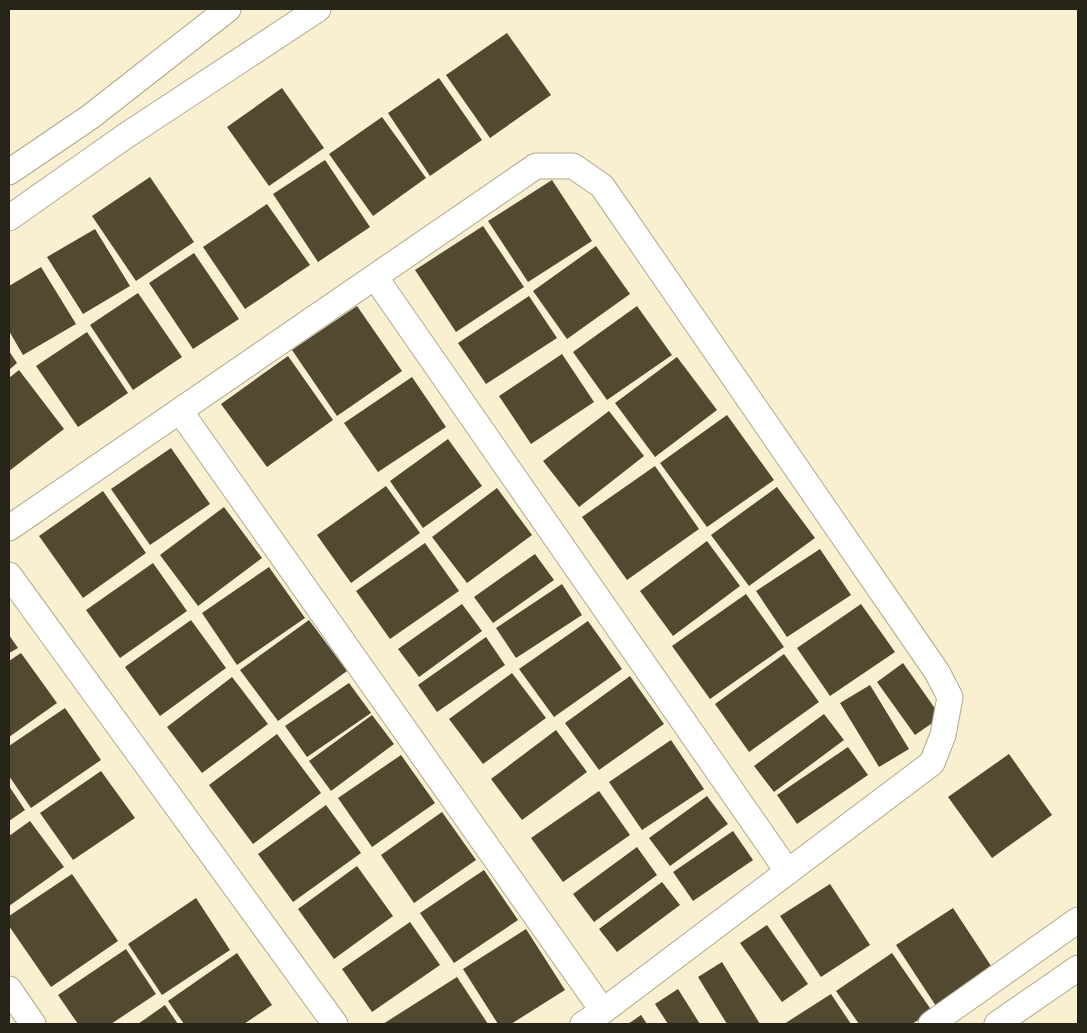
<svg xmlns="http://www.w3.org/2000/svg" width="1087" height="1033" viewBox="0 0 1087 1033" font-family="Montserrat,sans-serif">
  <rect width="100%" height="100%" fill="#f9f0d2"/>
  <path fill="#514930" d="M507 33 551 95 490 138 446 75Z
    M439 78 482 140 430 176 388 113Z
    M282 88 324 148 269 186 227 127Z
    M382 117 426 178 373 216 329 154Z
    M325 160 370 227 318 262 273 194Z
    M150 177 194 242 136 281 92 216Z
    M552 180 592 241 528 282 488 221Z
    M267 204 310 265 245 309 203 247Z
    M483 226 524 287 456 332 415 270Z
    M95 229 130 286 83 314 47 257Z
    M596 246 630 294 567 339 533 291Z
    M194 253 239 319 193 349 149 283Z
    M41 267 76 324 23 355 9 331V286Z
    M138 293 182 357 133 390 90 325Z
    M529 296 557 338 486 384 458 343Z
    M357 306 402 371 337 416 292 350Z
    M637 306 672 355 607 400 573 352Z
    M87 332 128 393 78 427 36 366Z
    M9 351 17 363 9 370Z
    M562 354 594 402 531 444 499 396Z
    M288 356 333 420 267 467 221 404Z
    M677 357 717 410 655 457 615 403Z
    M19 370 64 429 9 471V378Z
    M412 377 446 427 378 472 344 423Z
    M609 411 644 456 579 507 543 461Z
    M727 415 774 480 707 527 660 463Z
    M448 439 482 486 423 528 390 481Z
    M171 448 210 504 150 545 111 489Z
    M655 466 699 529 627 580 582 517Z
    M386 486 420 533 351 583 317 535Z
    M777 487 815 538 749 586 711 535Z
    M497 488 532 535 467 583 432 537Z
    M103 491 146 553 83 598 39 536Z
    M224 507 262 558 198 606 160 555Z
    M707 541 740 586 673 636 640 591Z
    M425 543 459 591 390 639 356 591Z
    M820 549 851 595 787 637 756 591Z
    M535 554 554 580 493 623 474 597Z
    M153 563 187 611 120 658 86 610Z
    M269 567 305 618 237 665 202 613Z
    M562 584 582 615 516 658 496 628Z
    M746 594 784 647 710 699 672 646Z
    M462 604 482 631 419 677 398 649Z
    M861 604 895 652 830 696 797 648Z
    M191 620 226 668 160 716 125 667Z
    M309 620 347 671 278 721 240 670Z
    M588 621 622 669 554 717 519 669Z
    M9 635 18 648 9 653Z
    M486 637 505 665 437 712 418 685Z
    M21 653 57 703 9 737V661Z
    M784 654 819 702 749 752 715 704Z
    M903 663 941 717 915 735 877 682Z
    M512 673 546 718 483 764 449 719Z
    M630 676 664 724 599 770 565 723Z
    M232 677 268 724 202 773 167 727Z
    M349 683 371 713 307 757 285 726Z
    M870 685 909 749 879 767 840 703Z
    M65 708 101 760 31 808 9 776V746Z
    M824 714 844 740 774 792 754 766Z
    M372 715 394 744 331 791 309 761Z
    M556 730 587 772 522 820 491 779Z
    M277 734 321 793 253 844 209 785Z
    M671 740 704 789 642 830 609 782Z
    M848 747 868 775 797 824 777 795Z
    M1009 754 1052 815 992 858 948 797Z
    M401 755 435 803 372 847 338 798Z
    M101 771 135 818 73 860 40 813Z
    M9 786 25 810 9 821Z
    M599 791 630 835 563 882 531 838Z
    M707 796 728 824 670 866 649 838Z
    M326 805 361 853 293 902 258 854Z
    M442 812 476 860 414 903 381 855Z
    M30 821 64 867 9 906V836Z
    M733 831 753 860 693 901 673 872Z
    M637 847 657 875 594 922 573 894Z
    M357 866 393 916 334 959 298 909Z
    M484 870 518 920 454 963 420 913Z
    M72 874 118 941 51 987 9 926V916Z
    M662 882 680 905 617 952 599 929Z
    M830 884 870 945 821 977 780 916Z
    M196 898 230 950 162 995 128 944Z
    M953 908 993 969 936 1006 896 945Z
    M410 922 440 965 372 1012 342 969Z
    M767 925 808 984 782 1002 740 943Z
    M526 929 565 990 511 1024H498L463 969Z
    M126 949 156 994 111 1024H78L58 995Z
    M237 953 272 1005 244 1024H184L168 1001Z
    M892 953 932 1011 912 1024H859L836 991Z
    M722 962 760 1024H727L698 977Z
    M457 977 488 1024H383Z
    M678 989 700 1024H668L655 1004Z
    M831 994 851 1024H784Z
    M165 1005 178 1024H138Z
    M641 1015 647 1024H628Z"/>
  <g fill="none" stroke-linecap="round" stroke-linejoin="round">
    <defs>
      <path id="street" d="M9 172 90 117 228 9
        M9 218 124 137 318 9
        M375 277 788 872
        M180 411 603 1011
        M9 528 536 166H573L602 186 937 672 950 697 943 735 932 763 603 1011 583 1024
        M9 575 335 1024
        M9 989 33 1024
        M931 1024 1078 920
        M997 1024 1078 968"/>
    </defs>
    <use href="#street" stroke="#b1a98c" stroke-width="27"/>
    <use href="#street" stroke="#fff" stroke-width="25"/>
  </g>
  <rect width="1087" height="1033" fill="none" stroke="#262318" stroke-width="20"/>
</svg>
